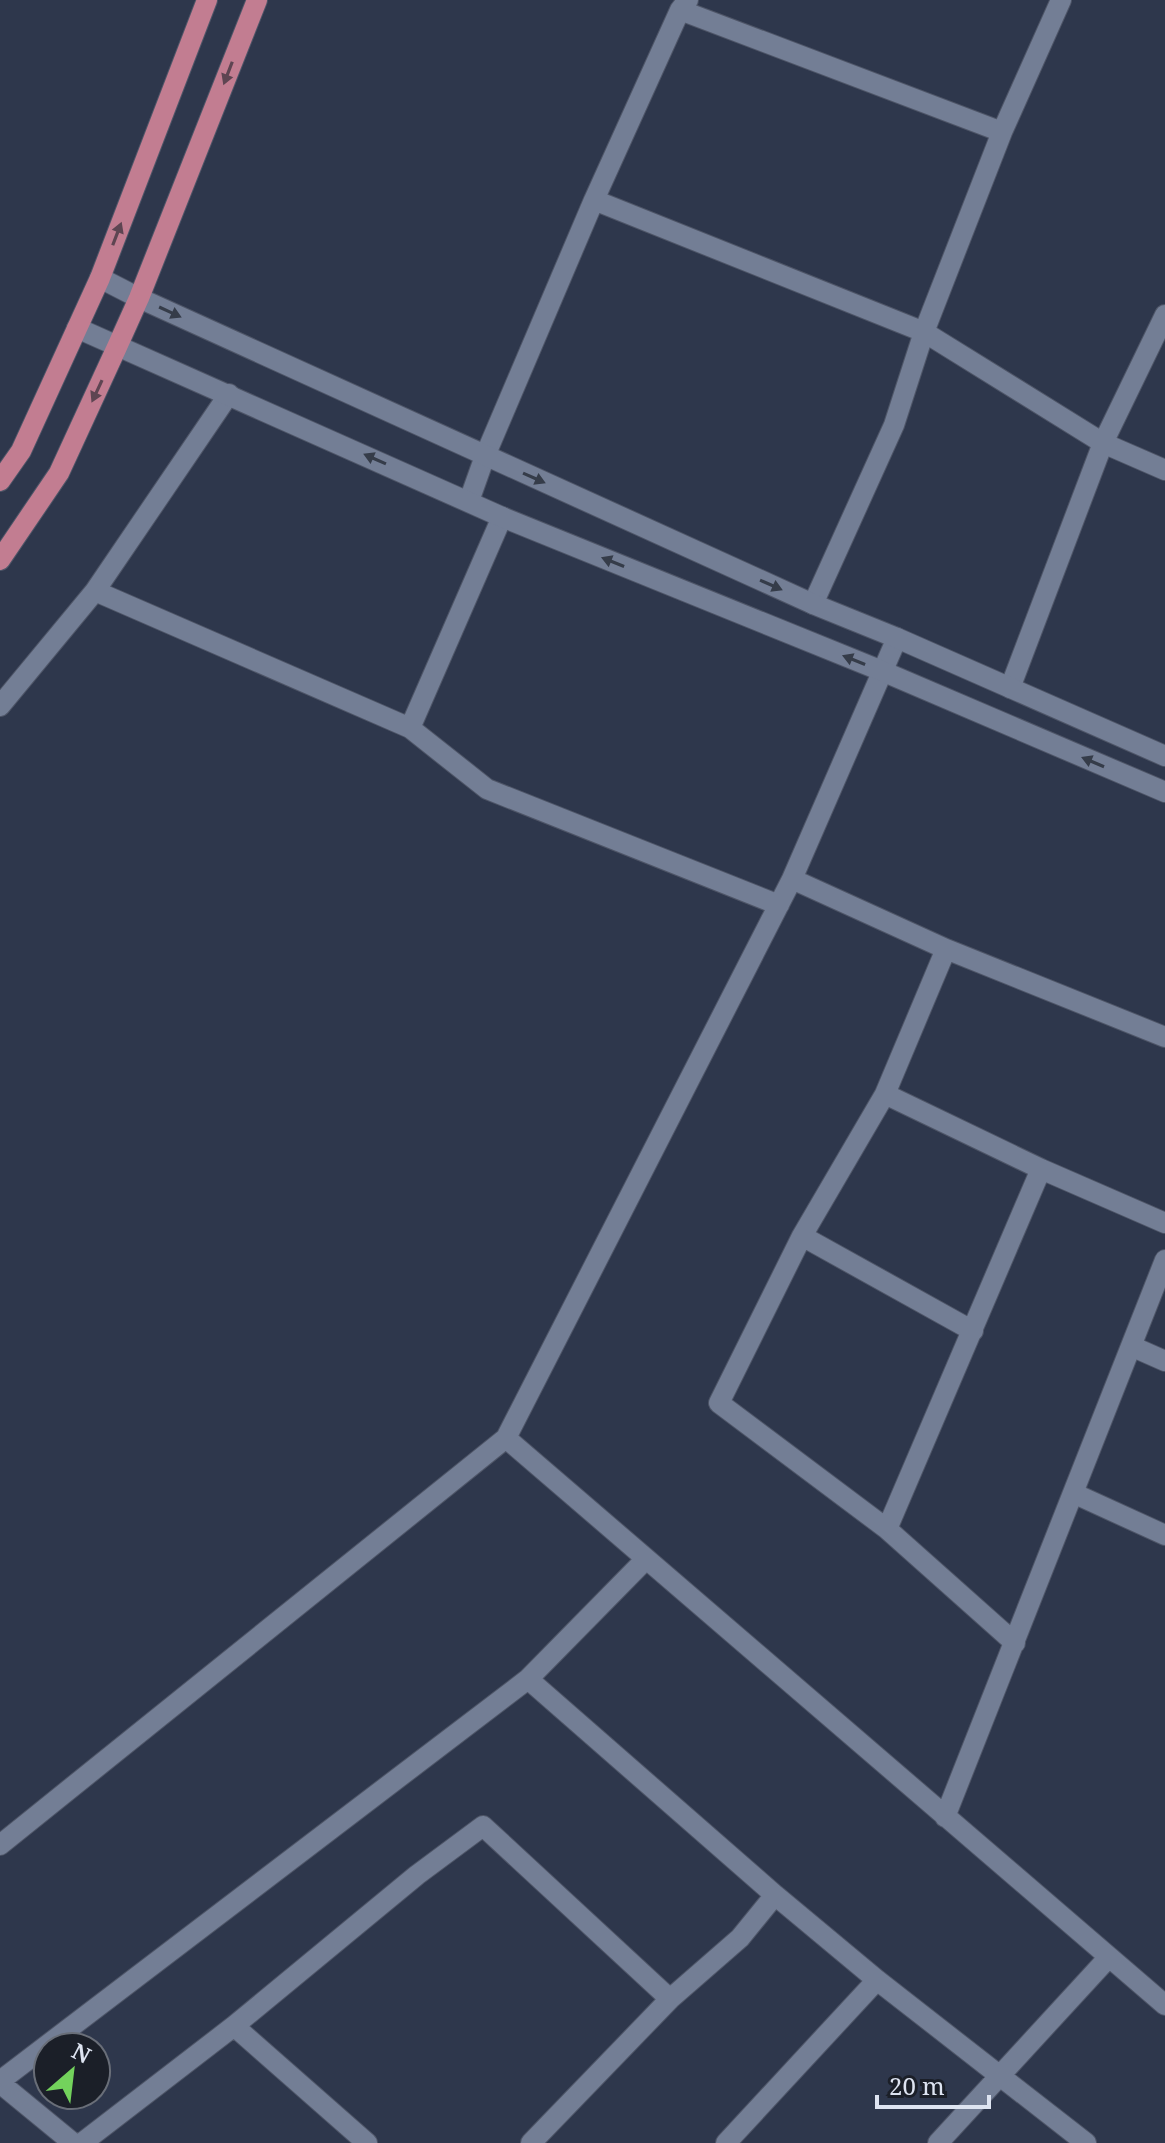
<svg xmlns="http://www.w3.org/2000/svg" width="1165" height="2143" viewBox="0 0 1165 2143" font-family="'Noto Serif',serif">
  <rect width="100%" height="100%" fill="#2e374c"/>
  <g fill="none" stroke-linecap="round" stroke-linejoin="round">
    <defs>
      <path id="minor" d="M680 10 1002 132
        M594 200 924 332 1103 443 1165 315
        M469 501 485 456 594 200 680 10 688 0
        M95 591 410 728 487 789 779 905
        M813 604 894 425 924 332 1002 132 1061 0
        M897 638 792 879 506 1438 1165 2005
        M1010 688 1103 443 1165 470
        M0 706 95 591 229 394
        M410 728 502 517
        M792 879 946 949 1165 1037
        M946 949 885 1094 802 1236 719 1403 887 1529 1015 1643
        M885 1094 1041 1169 1165 1223
        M802 1236 973 1331
        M1131 1346 1165 1361
        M1073 1493 1165 1535
        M887 1529 1041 1169
        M528 1679 775 1895 877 1980 1086 2143
        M945 1817 1165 1260
        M0 1845 506 1438
        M234 2026 367 2143
        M0 2081 528 1679 646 1559
        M0 2083 73 2143
        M82 2143 234 2026 417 1875 483 1826 670 1999
        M531 2143 670 1999 740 1938 775 1895
        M726 2143 877 1980
        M938 2143 1109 1957"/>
      <path id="tertiary" d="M100 278 139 298 813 604 897 638 1165 756
        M77 328 502 517 882 671 1165 792"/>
      <path id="primary" d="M0 481 21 451 100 278 207 0
        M0 560 59 473 117 347 139 298 257 0"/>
    </defs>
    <use href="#minor" stroke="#4e5567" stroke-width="22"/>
    <use href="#tertiary" stroke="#4e5567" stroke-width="22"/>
    <use href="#primary" stroke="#4e5567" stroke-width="22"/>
    <use href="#minor" stroke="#737e95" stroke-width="20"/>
    <use href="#tertiary" stroke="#737e95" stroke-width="20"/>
    <use href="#primary" stroke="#c27d91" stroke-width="20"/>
  </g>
  <defs><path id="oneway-solid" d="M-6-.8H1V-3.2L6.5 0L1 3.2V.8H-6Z" transform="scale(2)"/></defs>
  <g fill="#5e4552">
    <use href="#oneway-solid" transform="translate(228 73) rotate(111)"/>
    <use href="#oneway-solid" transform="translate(117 234) rotate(-69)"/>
    <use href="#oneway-solid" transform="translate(97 391) rotate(115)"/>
  </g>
  <g fill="#353c49">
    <use href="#oneway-solid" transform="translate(170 312) rotate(25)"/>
    <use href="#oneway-solid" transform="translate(375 459) rotate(-156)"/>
    <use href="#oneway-solid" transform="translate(534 478) rotate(24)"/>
    <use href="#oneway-solid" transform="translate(613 562) rotate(-158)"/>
    <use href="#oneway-solid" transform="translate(771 585) rotate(24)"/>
    <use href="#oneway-solid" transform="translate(854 660) rotate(-158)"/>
    <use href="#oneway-solid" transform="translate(1093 762) rotate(-157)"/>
  </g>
  <g transform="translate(72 2071) rotate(28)"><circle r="38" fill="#1b1f28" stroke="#696e78" stroke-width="2"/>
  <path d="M0-6L14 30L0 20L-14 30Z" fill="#73d25c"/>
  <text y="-12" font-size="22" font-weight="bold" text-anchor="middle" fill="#dee4f1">N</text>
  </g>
  <path d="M877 2095v12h112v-12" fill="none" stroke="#dee4f1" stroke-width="4"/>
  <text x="889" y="2095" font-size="24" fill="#dee4f1" stroke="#1b1f28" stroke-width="6" paint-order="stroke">20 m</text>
</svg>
